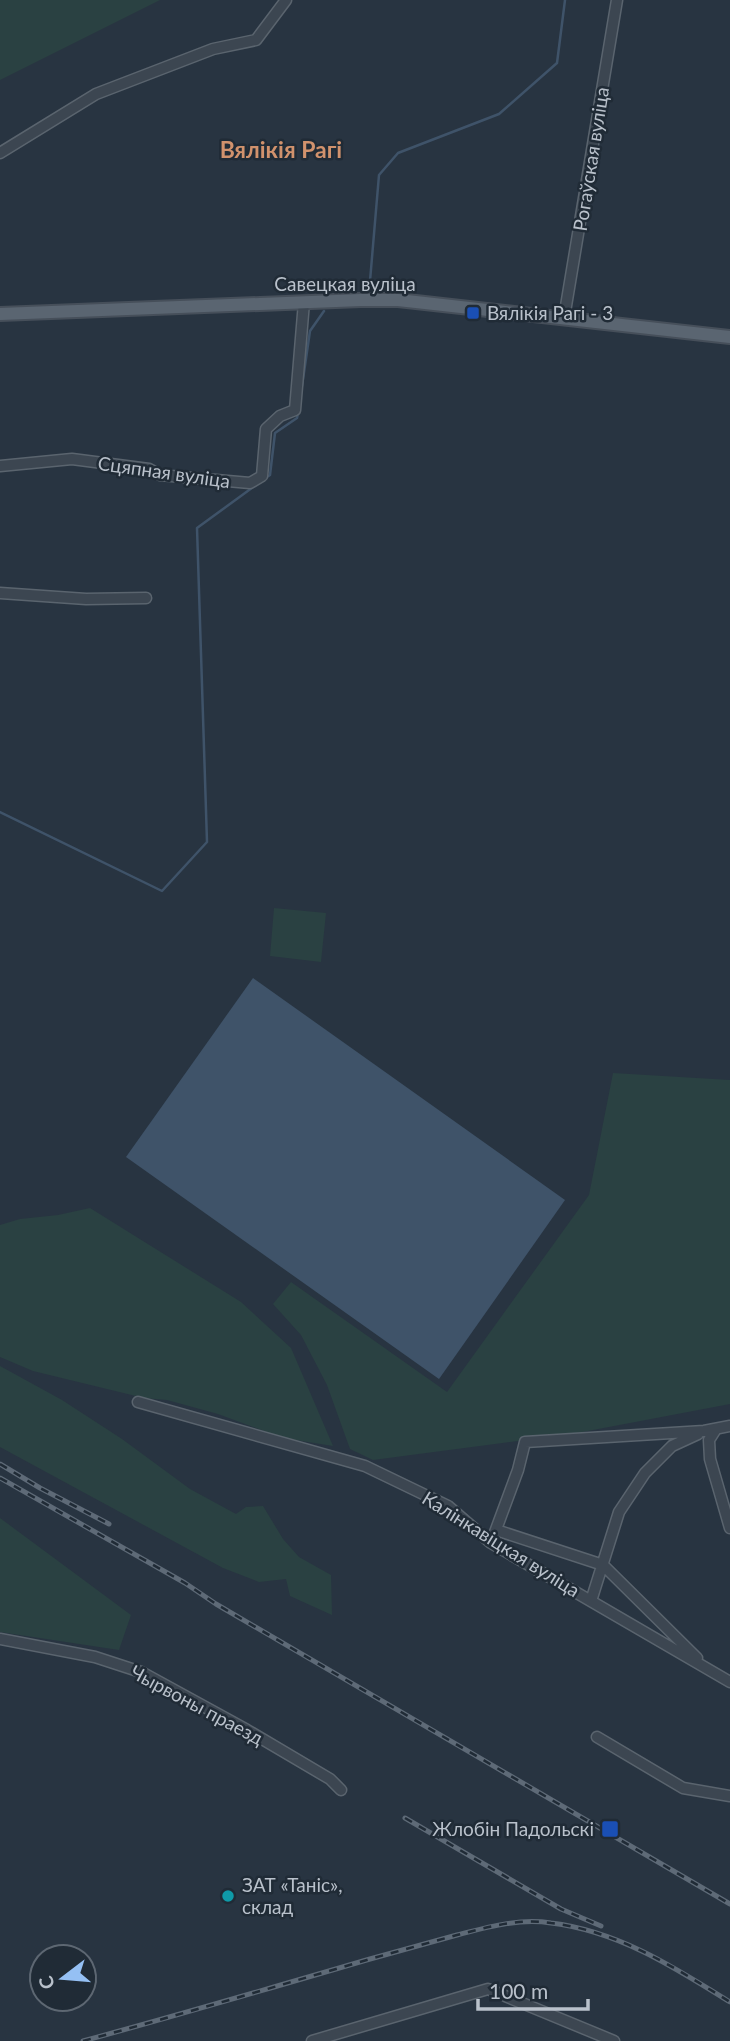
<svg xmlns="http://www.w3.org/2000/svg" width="730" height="2041" viewBox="0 0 730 2041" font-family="Lato,sans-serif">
  <rect width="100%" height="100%" fill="#283441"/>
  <path fill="#2a4142" d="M0 0H160L0 80Z
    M274 908 326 913 321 962 270 956Z
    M613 1073 730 1080V1404L572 1434 373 1460 350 1449 327 1385 301 1335 273 1304 291 1282 447 1392 589 1195Z
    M90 1208 241 1302 291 1348 333 1446 283 1438 218 1414 167 1400 144 1398 33 1371 0 1357V1225L20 1219 58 1215Z
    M0 1366 62 1400 122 1439 190 1489 236 1514 246 1507 263 1506 283 1539 299 1557 331 1575 332 1615 290 1596 286 1579 259 1582 223 1568 0 1447Z
    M0 1518 131 1615 119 1650 0 1632Z"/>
  <path fill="#3f5369" d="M253 978 565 1200 439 1379 126 1157Z"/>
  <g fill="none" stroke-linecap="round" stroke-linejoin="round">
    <path stroke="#3f5369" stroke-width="2.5" d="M370 281 379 175 398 153 499 114 557 63 565 0
      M302 386 310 331 324 311
      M264 479 270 475 275 433 297 418 298 413
      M0 812 162 891 207 842 197 528 256 485"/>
    <defs>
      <path id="minor" d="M0 153 96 94 213 49 256 40 286 0
        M564 318 617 0
        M0 466 72 459 149 469 160 475 250 483 262 476 266 429 280 416 295 410 304 302
        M0 593 86 599 146 598
        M138 1402 365 1466 448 1506 491 1543 730 1682
        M716 1429 709 1440 710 1459 730 1528
        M496 1530 603 1565 697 1658
        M491 1543 518 1470 525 1442 704 1431 730 1426
        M591 1601 619 1512 645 1473 672 1446 698 1434
        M0 1639 95 1657 141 1672 247 1730 330 1779 341 1790
        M597 1737 683 1788 730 1796
        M312 2041 488 1989 614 2041"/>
      <path id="major" d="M0 314 361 300H398L730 337"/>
    </defs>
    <use href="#minor" stroke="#5a646e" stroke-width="13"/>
    <use href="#major" stroke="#464f5a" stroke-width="16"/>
    <use href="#minor" stroke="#3c4651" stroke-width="10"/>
    <use href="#major" stroke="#5a6571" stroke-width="12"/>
    <defs>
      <path id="rail" d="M0 1464 40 1488 109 1524
        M0 1478 185 1583 216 1604 730 1904
        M405 1818 561 1909 601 1926
        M83 2041C179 2015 274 1987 370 1959 399 1951 428 1943 457 1935 488 1927 519 1918 551 1923 618 1931 674 1967 730 2002"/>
    </defs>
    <use href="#rail" stroke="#5e6a77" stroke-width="5"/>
    <use href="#rail" stroke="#202b36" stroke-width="2.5" stroke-dasharray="8" stroke-linecap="butt"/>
  </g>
  <g fill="#1a4fb4" stroke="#202b36" stroke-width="2.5">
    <rect x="466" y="306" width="14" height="14" rx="3.5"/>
    <rect x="601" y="1820" width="18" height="18" rx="3.5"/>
  </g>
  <circle fill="#0f9aa8" stroke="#202b36" stroke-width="2.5" cx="228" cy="1896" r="7"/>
  <g text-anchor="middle" stroke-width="5" stroke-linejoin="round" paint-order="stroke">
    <g font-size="19" fill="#b9c1cb" stroke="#202b36">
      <text transform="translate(591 159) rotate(-81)" y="7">Рогаўская вуліца</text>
      <text x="345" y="291">Савецкая вуліца</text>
      <text transform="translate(164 472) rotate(8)" y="7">Сцяпная вуліца</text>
      <text transform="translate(501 1544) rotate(32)" y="7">Калінкавіцкая вуліца</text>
      <text transform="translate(197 1705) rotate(28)" y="7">Чырвоны праезд</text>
    </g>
    <g font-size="19" fill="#b9c1cb" stroke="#202b36" text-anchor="start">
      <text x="487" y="320">Вялікія Рагі - 3</text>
      <text x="594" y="1836" text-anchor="end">Жлобін Падольскі</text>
      <text x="242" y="1892">ЗАТ «Таніс»,<tspan x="242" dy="22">склад</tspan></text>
    </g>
    <g font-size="23" font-weight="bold" fill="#d1926d" stroke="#202b36">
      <text x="281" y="158">Вялікія Рагі</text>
    </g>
  </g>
  <g transform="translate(63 1978) rotate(254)"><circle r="33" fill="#202b36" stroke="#5d6772" stroke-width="2"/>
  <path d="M0-5L12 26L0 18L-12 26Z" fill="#95c0f4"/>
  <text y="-10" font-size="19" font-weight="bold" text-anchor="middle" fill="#b9c1cb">С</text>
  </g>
  <path d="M478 1999v10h110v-10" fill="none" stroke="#b9c1cb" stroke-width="3.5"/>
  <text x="489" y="1999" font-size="21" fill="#b9c1cb" stroke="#202b36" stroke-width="5" paint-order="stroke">100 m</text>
</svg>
